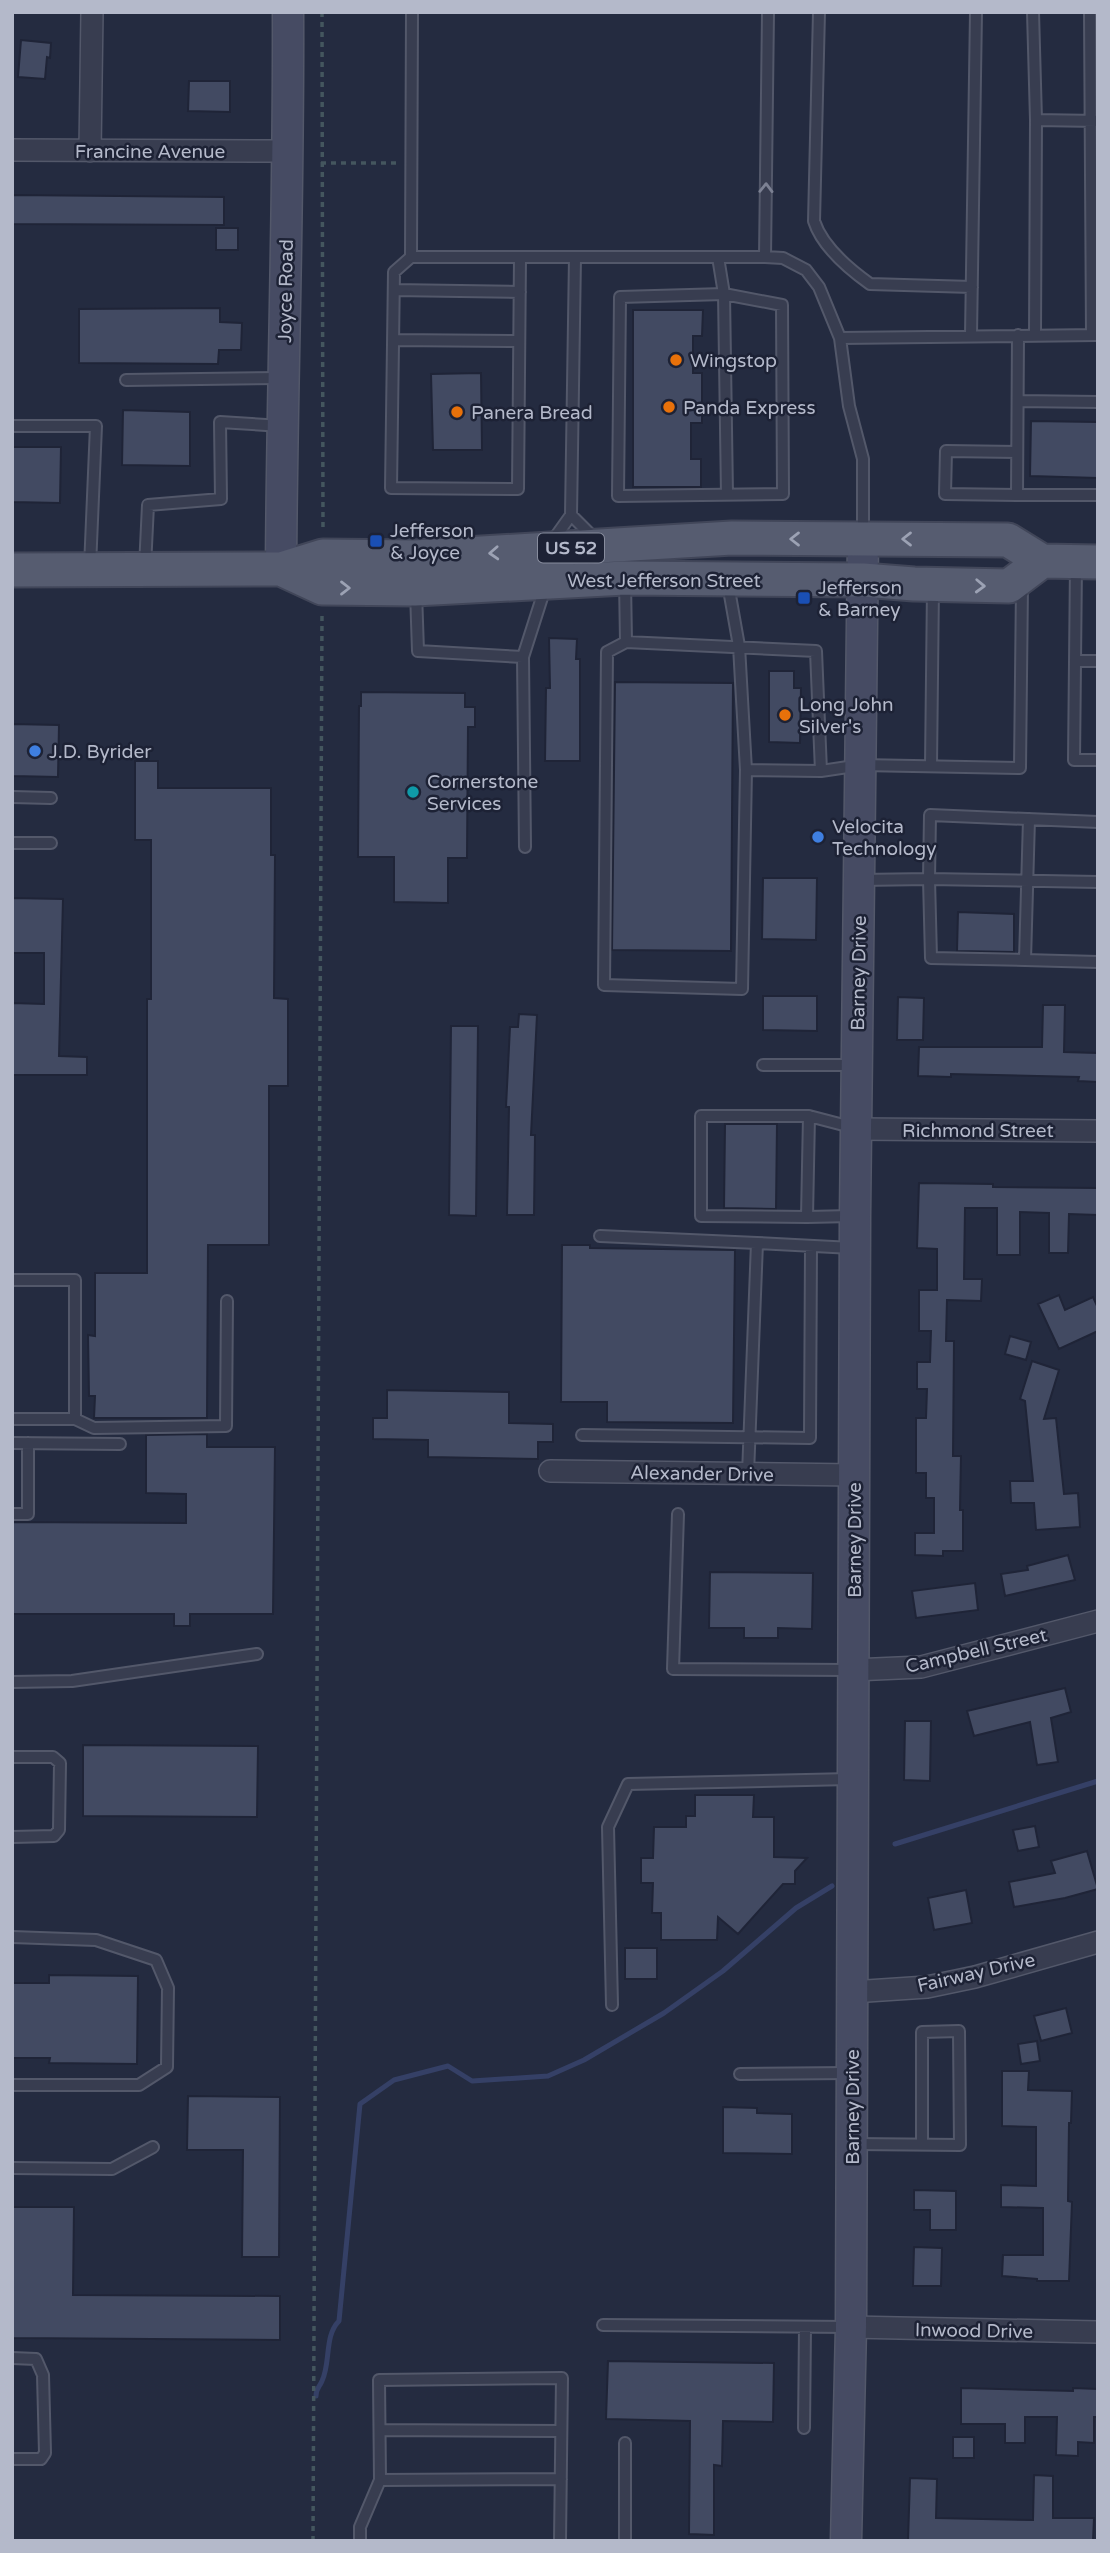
<svg xmlns="http://www.w3.org/2000/svg" width="1110" height="2553" viewBox="0 0 1110 2553" font-family="'Varela Round',sans-serif">
  <rect width="100%" height="100%" fill="#242b40"/>
  <g fill="none" stroke-linecap="round" stroke-linejoin="round">
    <path stroke="#354066" stroke-width="5" d="M895 1844 1098 1781
      M316 2396C316 2388 319 2388 322 2381 331 2362 324 2336 339 2321L360 2104 394 2080 448 2066 472 2081 548 2076 584 2060 664 2013 723 1971 796 1908 832 1886"/>
  </g>
  <path fill="#424a62" stroke="#1f2437" stroke-width="2" d="M21 40 51 43 50 58 47 57 45 79 18 77Z
    M189 81H230V112L188 111Z
    M12 195 224 197V225L12 224Z
    M216 228H238V250H216Z
    M220 308V322L242 323 241 350H219L218 364 79 363V309Z
    M633 310H703L702 336H693V373H702V423H691V459H701V487H633Z
    M481 373 482 450H433L431 374Z
    M123 410 190 412V466L122 465Z
    M1031 421 1098 422V478L1030 476Z
    M12 447H61L60 503 12 502Z
    M549 638 577 639 576 659H580V761H545L546 688H550Z
    M769 671H794V688H801L800 743 769 742Z
    M615 682 733 683 731 951 612 950Z
    M361 692 465 693V707H475V727H468L467 858H448V903L394 902V857H358L359 706H361Z
    M12 724 59 725 58 777 12 776Z
    M135 761H158V788H271V855H275L274 998 288 999V1086H269V1245H208L207 1418H94L95 1396H89L88 1335 95 1336V1273H147V999H151V840H135Z
    M763 878H817L816 940 762 939Z
    M12 898 63 899 59 1056 87 1057V1075H12V1003L44 1004V953H12Z
    M958 912 1014 914V952L957 951Z
    M763 996H817V1031L763 1030Z
    M898 997 924 998 923 1040H897Z
    M1043 1005H1065L1064 1052 1098 1053V1082L1078 1081 1079 1077 951 1074V1077L918 1076 919 1047H1042Z
    M519 1014 537 1015 531 1135H535L534 1215H507L509 1107H506L510 1027H518Z
    M451 1026H478L476 1216 449 1215Z
    M725 1124H777L776 1209 724 1208Z
    M919 1183 993 1184V1187L1098 1188V1215L1069 1214 1068 1253H1049V1213L1020 1212V1255H997V1208H965L964 1279H982L981 1301 947 1300 946 1341H954L953 1456H961L960 1510H963V1551H943V1556L915 1555V1533H934V1498H926V1473H916V1418H926L927 1389H917V1362H930L931 1331H919V1290H937V1249L917 1248Z
    M562 1245H590V1248L735 1250 733 1423 607 1422V1402H561Z
    M1059 1295 1065 1310 1093 1297 1098 1308V1331L1059 1349 1038 1304Z
    M1010 1336 1031 1342 1026 1360 1005 1354Z
    M1032 1361 1059 1370 1044 1419 1056 1418 1064 1494 1078 1493 1080 1527 1036 1530 1034 1503H1011L1010 1481H1033L1025 1401 1020 1399Z
    M387 1390 509 1392V1423L553 1424V1442H538V1459L428 1457V1440L373 1439V1418H387Z
    M207 1434V1447H275L273 1614H190V1626H174V1614H12V1522L186 1523V1494L146 1493V1435Z
    M1068 1555 1075 1580 1005 1596 1001 1574 1028 1570 1027 1566Z
    M710 1572 813 1573 812 1629 778 1628V1638H744V1628H709Z
    M975 1583 978 1610 916 1618 912 1591Z
    M1065 1688 1071 1712 1051 1718 1058 1762 1037 1765 1030 1722 974 1736 967 1711Z
    M905 1721H931L930 1781 904 1780Z
    M83 1745 258 1746 257 1817 83 1816Z
    M695 1795H754L753 1817H774V1857L807 1858 795 1871V1884H783L738 1934 718 1917 717 1940H661V1913H652L653 1883H641V1858H653L654 1827H686V1816H695Z
    M1035 1826 1039 1847 1018 1851 1013 1830Z
    M1087 1851 1098 1889 1065 1898 1014 1907 1009 1882 1055 1873 1051 1861Z
    M966 1890 972 1923 934 1930 928 1898Z
    M625 1948H657V1979H625Z
    M49 1975 138 1976 137 2064 49 2063 50 2058H12V1983H49Z
    M1066 2008 1072 2033 1041 2041 1034 2016Z
    M1037 2041 1040 2061 1021 2064 1018 2044Z
    M1002 2071H1029L1028 2090 1072 2091 1071 2123H1069L1068 2201 1072 2202 1069 2281H1037V2279L1002 2276 1003 2255H1043V2208L1001 2207V2185L1036 2186V2127L1002 2126Z
    M188 2096 280 2097 279 2257H242L243 2150H187Z
    M723 2107 757 2108V2113L792 2114V2154L723 2153Z
    M914 2190 956 2191V2230H930V2210H914Z
    M12 2207H74L73 2295 280 2296V2340L12 2338Z
    M914 2247 942 2248 941 2286H913Z
    M608 2361 774 2363 773 2422 723 2421 722 2466 714 2465V2535L689 2534 690 2421 606 2419Z
    M961 2388 1073 2391V2388L1098 2389V2417H1094V2443L1078 2442V2456L1056 2455 1057 2417H1025V2443H1005V2424H961Z
    M953 2437H974V2458H953Z
    M1034 2475 1053 2476V2518H1094L1093 2541H908L910 2478 937 2479 936 2518 1033 2520Z"/>
  <g fill="none" stroke-linecap="round" stroke-linejoin="round">
    <defs>
      <path id="lane" d="M412 12 411 257H765L783 258 806 270 819 287 840 338 849 406 863 459V536
        M819 12 814 221C822 246 849 269 870 284L972 287
        M1033 12 1036 120 1035 335
        M1090 12 1092 335
        M1036 120 1098 121
        M411 257 394 272 391 488 518 489 520 257
        M718 257 724 294 727 495
        M765 257 768 12
        M394 290 520 292
        M724 294 782 305 783 494 618 496 620 297Z
        M971 335 976 12
        M1018 335 1017 495H1098
        M840 338 1096 335
        M394 340 519 341
        M126 380 283 378
        M1018 401 1098 402
        M12 426H96L90 567
        M1017 495 945 494 946 451 1017 452
        M571 515 575 257
        M551 543 571 515 594 538
        M1076 564 1074 760H1098
        M145 567 148 505 221 499 220 422 282 426
        M625 581 626 642 816 651 821 771
        M728 584 739 646 746 770 821 771 861 765 1020 768 1022 585
        M416 592 418 651 523 657 546 585
        M626 642 607 652 604 985 742 989 746 770
        M523 657 525 847
        M1075 661H1098
        M931 766 933 587
        M12 797 51 798
        M1029 819 1025 960 1098 962
        M12 843H51
        M860 880 929 879 930 815 1098 822
        M1025 960 931 958 929 879 1098 882
        M763 1065H854
        M852 1216 807 1217 809 1116 855 1128
        M807 1217 701 1216V1116H809
        M600 1236 757 1243
        M12 1280H75V1419
        M12 1419H75L94 1428 226 1426 227 1301
        M582 1435 810 1438 811 1246
        M12 1443 120 1444
        M748 1474 757 1243 852 1248
        M12 1514H28V1443
        M678 1514 673 1669 850 1670
        M12 1682 72 1681 257 1654
        M12 1757H53L60 1763 59 1830 54 1836 12 1837
        M12 1937 96 1940 156 1960 168 1988 167 2067 139 2085H12
        M612 2005 608 1827 628 1784 850 1779
        M740 2074 849 2073
        M855 2144 960 2145 959 2031 922 2032V2145
        M12 2168 112 2169 153 2147
        M603 2325 848 2327
        M12 2358 36 2359 43 2375 45 2453 41 2459H12
        M804 2428 805 2327
        M380 2430 561 2431
        M380 2480 561 2479
        M360 2541V2527L380 2480 379 2380 562 2378 560 2541
        M625 2541V2443"/>
      <path id="street" d="M12 150 288 151
        M90 151 92 12
        M857 1129 1098 1131
        M550 1471 854 1475
        M853 1670 921 1667 1098 1621
        M852 1992 927 1987 975 1977 1098 1942
        M851 2327 1098 2332"/>
      <path id="secondary" d="M281 569C282 384 289 198 288 12
        M846 2541 851 2327 855 1216 863 539"/>
      <path id="primary" d="M281 569 322 588 415 589 625 578 863 580 914 584 1009 586 1042 561
        M12 570 281 569 323 556 415 557 732 538 1008 540 1042 561 1098 562"/>
    </defs>
    <use href="#lane" stroke="#53586a" stroke-width="14"/>
    <use href="#street" stroke="#53586a" stroke-width="24"/>
    <use href="#secondary" stroke="#53586a" stroke-width="33"/>
    <use href="#primary" stroke="#414659" stroke-width="37"/>
    <path stroke="#44565e" stroke-width="3.5" stroke-dasharray="5 5" stroke-linecap="butt" d="M322 12 323 530
      M321 163H399
      M313 2541 322 614"/>
    <use href="#lane" stroke="#383d50" stroke-width="10"/>
    <use href="#street" stroke="#383d50" stroke-width="21"/>
    <use href="#secondary" stroke="#464b63" stroke-width="30"/>
    <use href="#primary" stroke="#565c70" stroke-width="33"/>
  </g>
  <defs><path id="oneway-chevron" d="M-2-3.5L2.5 0L-2 3.5" fill="none" stroke-width="1.6" stroke-linecap="round" stroke-linejoin="round" transform="scale(1.75)"/></defs>
  <use stroke="#7c8193" href="#oneway-chevron" transform="translate(766 188) rotate(-89)"/>
  <g stroke="#9ca2b4">
    <use href="#oneway-chevron" transform="translate(795 539) rotate(-180)"/>
    <use href="#oneway-chevron" transform="translate(907 539) rotate(-180)"/>
    <use href="#oneway-chevron" transform="translate(494 553) rotate(177)"/>
    <use href="#oneway-chevron" transform="translate(980 586) rotate(2)"/>
    <use href="#oneway-chevron" transform="translate(345 588)"/>
  </g>
  <g fill="#e8710a" stroke="#1d2235" stroke-width="2.5">
    <circle cx="676" cy="360" r="7"/>
    <circle cx="669" cy="407" r="7"/>
    <circle cx="457" cy="412" r="7"/>
    <circle cx="785" cy="715" r="7"/>
  </g>
  <g fill="#1a4fb4" stroke="#1d2235" stroke-width="2.5">
    <rect x="369" y="534" width="14" height="14" rx="3.5"/>
    <rect x="797" y="591" width="14" height="14" rx="3.5"/>
  </g>
  <g fill="#3f7fe0" stroke="#1d2235" stroke-width="2.5">
    <circle cx="35" cy="751" r="7"/>
    <circle cx="818" cy="837" r="7"/>
  </g>
  <circle fill="#0f9aa8" stroke="#1d2235" stroke-width="2.5" cx="413" cy="792" r="7"/>
  <g text-anchor="middle" stroke-width="5" stroke-linejoin="round" paint-order="stroke">
    <rect fill="#1d2235" stroke="#878c9d" stroke-width="2" x="538" y="533.5" width="66" height="29" rx="5"/>
    <g font-size="18" font-weight="bold" fill="#b4b9ca">
      <text x="571" y="554">US 52</text>
    </g>
    <g font-size="19" fill="#b4b9ca" stroke="#1d2235">
      <text x="150" y="158">Francine Avenue</text>
      <text transform="translate(285 291) rotate(-89)" y="7">Joyce Road</text>
      <text x="664" y="587">West Jefferson Street</text>
      <text transform="translate(858 973) rotate(-89)" y="7">Barney Drive</text>
      <text x="978" y="1137">Richmond Street</text>
      <text transform="translate(702 1473) rotate(1)" y="7">Alexander Drive</text>
      <text transform="translate(854 1540) rotate(-90)" y="7">Barney Drive</text>
      <text transform="translate(976 1650) rotate(-13)" y="7">Campbell Street</text>
      <text transform="translate(976 1972) rotate(-13)" y="7">Fairway Drive</text>
      <text transform="translate(852 2107) rotate(-90)" y="7">Barney Drive</text>
      <text transform="translate(974 2330) rotate(1)" y="7">Inwood Drive</text>
    </g>
    <g font-size="19" fill="#b4b9ca" stroke="#1d2235" text-anchor="start">
      <text x="690" y="367">Wingstop</text>
      <text x="683" y="414">Panda Express</text>
      <text x="471" y="419">Panera Bread</text>
      <text x="390" y="537">Jefferson<tspan x="390" dy="22">&amp; Joyce</tspan></text>
      <text x="818" y="594">Jefferson<tspan x="818" dy="22">&amp; Barney</tspan></text>
      <text x="799" y="711">Long John<tspan x="799" dy="22">Silver's</tspan></text>
      <text x="49" y="758">J.D. Byrider</text>
      <text x="427" y="788">Cornerstone<tspan x="427" dy="22">Services</tspan></text>
      <text x="832" y="833">Velocita<tspan x="832" dy="22">Technology</tspan></text>
    </g>
  </g>
  <rect width="1110" height="2553" fill="none" stroke="#b4b9ca" stroke-width="28"/>
</svg>
